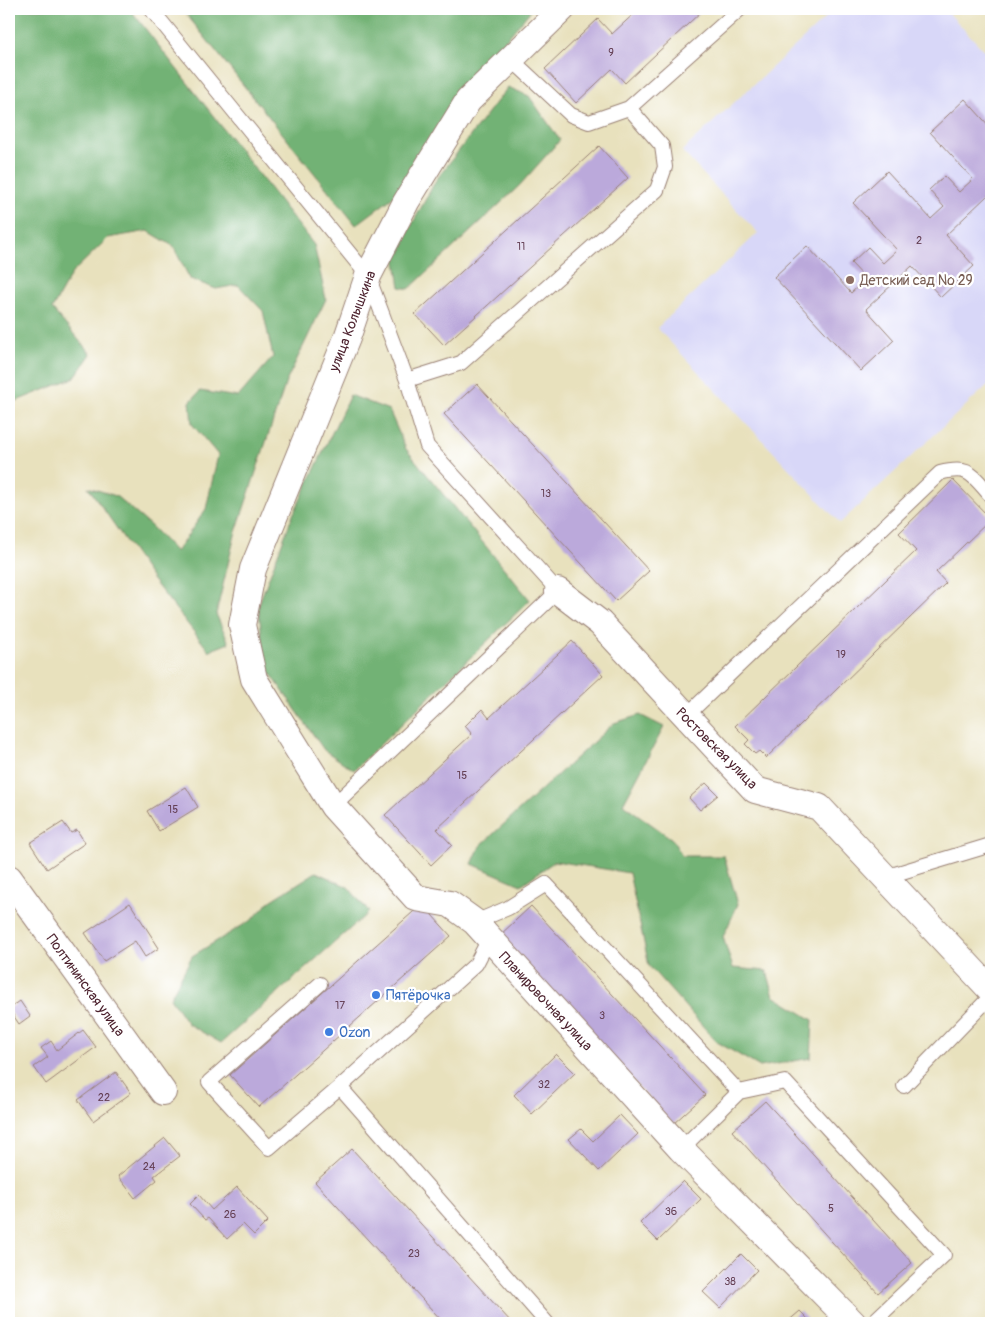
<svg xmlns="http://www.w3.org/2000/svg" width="1000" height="1332" viewBox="0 0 1000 1332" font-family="Pangolin,sans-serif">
  <rect width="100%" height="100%" fill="#fff"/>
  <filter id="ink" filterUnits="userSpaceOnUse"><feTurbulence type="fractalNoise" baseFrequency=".02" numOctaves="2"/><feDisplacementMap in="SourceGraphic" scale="10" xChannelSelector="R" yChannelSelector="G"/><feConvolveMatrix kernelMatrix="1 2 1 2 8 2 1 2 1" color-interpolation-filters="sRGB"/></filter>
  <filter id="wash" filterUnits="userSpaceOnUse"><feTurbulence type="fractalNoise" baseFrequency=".0096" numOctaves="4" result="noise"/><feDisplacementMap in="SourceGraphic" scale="20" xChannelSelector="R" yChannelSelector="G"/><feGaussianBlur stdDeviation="1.12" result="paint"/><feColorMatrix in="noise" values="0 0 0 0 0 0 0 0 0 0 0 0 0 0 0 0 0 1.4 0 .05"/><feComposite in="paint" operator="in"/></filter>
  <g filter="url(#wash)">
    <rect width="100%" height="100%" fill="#e8e1bd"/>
    <path fill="#d8d7f8" d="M835 9H945L991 58V382L840 523 657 328 758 233 682 151Z"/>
    <path fill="#72b275" stroke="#5e6850" d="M9 9H130L314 245 326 299 286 382 235 535 216 614 229 643 209 651 152 579 88 487 116 496 152 527 176 552 206 509 218 455 192 424 190 402 200 391 238 397 273 357 263 311 238 285 216 289 190 279 173 246 148 231 108 238 72 273 52 309 91 354 74 378 9 404Z
      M182 9H532L461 93 400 192 356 225Z
      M508 87 529 96 560 140 519 186 409 289 400 287 395 256 436 180Z
      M350 395 389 410 406 449 530 600 354 770 324 750 266 667 258 606 292 517Z
      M640 715 664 727 623 804 672 839 682 856H724L738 904 723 937 733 968 767 971 774 996 813 1020 811 1058 760 1067 717 1042 649 966 629 873 555 861 521 885 472 864 480 846 614 723Z
      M316 872 348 887 369 912 221 1043 188 1024 170 998 192 956 253 919 269 902Z"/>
    <g id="blocks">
      <path fill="#bba9db" d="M639 9H704L625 83 612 69 576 103 545 69 598 19 612 34Z
        M965 99 991 128V199L988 195 946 235 974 266 941 297 912 266 866 309 894 340 861 371 774 277 807 246 851 293 866 279 851 263 868 247 883 263 897 250 853 203 887 171 931 219 944 207 929 190 944 176 959 192 973 179 930 132Z
        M599 146 628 178 444 345 415 314Z
        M477 384 649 571 616 601 444 414Z
        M953 480 991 519 936 572 946 583 766 758 759 751 755 754 745 744 749 740 735 726 916 551 899 533Z
        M572 641 603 675 437 829 452 845 431 865 385 815 472 734 465 726 482 709 489 718Z
        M706 783 718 795 700 810 689 798Z
        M186 787 198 807 159 831 147 811Z
        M63 822 71 833 77 830 85 843 47 869 30 843Z
        M130 903 159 948 145 957 135 941 104 961 85 933Z
        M422 904 451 936 259 1107 230 1075Z
        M531 906 705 1095 673 1124 499 936Z
        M20 1001 30 1016 19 1024 9 1009Z
        M83 1030 96 1047 46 1084 34 1067 48 1057 41 1048 51 1041 57 1050Z
        M556 1054 575 1073 532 1114 514 1095Z
        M116 1072 131 1093 93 1121 78 1100Z
        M765 1101 912 1263 878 1293 732 1131Z
        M620 1115 638 1134 599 1171 569 1139 581 1129 593 1141Z
        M165 1138 180 1156 154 1176 157 1180 135 1198 118 1176Z
        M352 1149 512 1323H444L315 1182Z
        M683 1181 701 1199 658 1241 640 1223Z
        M237 1187 268 1221 254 1235 243 1224 227 1239 208 1218 205 1220 190 1204 199 1195 212 1210Z
        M741 1254 757 1270 720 1308 703 1292Z
        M800 1311 812 1323H786Z"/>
    </g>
  </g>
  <g filter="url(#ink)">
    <use href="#blocks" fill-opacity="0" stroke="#998074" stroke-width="1"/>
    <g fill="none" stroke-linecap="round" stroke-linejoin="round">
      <defs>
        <path id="service" d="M151 9 368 276 407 380 427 446 558 591 333 806
          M511 59 571 115 589 122 629 108 740 9
          M407 380 461 363 657 190 665 167 662 146 629 108
          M685 717 940 473C970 465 972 475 991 496
          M885 877 991 845
          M475 922 508 908 546 884 739 1092 785 1082 944 1255 872 1323
          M320 984 209 1082 269 1148 340 1087 476 964 489 939
          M904 1086 991 996
          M340 1087 547 1323
          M681 1149 739 1092"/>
        <path id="minor" d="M562 9 468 101 406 202 368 276 347 338 253 569 242 625 254 679 333 806 416 898 450 904 475 922 681 1149 853 1323
          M558 591 600 623 755 790 819 807 991 990
          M9 878 163 1092"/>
      </defs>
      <use href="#service" stroke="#998074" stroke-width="16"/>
      <use href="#minor" stroke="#998074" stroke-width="28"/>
      <use href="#service" stroke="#fff" stroke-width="14"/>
      <use href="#minor" stroke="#fff" stroke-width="26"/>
    </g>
  </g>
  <circle fill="#8d6e63" stroke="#fff" stroke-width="2" cx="850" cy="280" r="5"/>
  <g fill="#3f7fe0" stroke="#fff" stroke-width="2">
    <circle cx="376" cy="995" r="5"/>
    <circle cx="329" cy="1032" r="5"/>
  </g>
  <g text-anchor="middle" stroke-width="4.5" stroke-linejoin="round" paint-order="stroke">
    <g font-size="11" fill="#664257">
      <text x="611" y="56">9</text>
      <text x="919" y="244">2</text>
      <text x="521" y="250">11</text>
      <text x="546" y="497">13</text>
      <text x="841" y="658">19</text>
      <text x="462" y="779">15</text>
      <text x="173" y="813">15</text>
      <text x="340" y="1009">17</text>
      <text x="602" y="1019">3</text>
      <text x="544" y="1088">32</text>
      <text x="104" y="1101">22</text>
      <text x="149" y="1170">24</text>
      <text x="831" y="1212">5</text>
      <text x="671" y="1215">36</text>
      <text x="230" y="1218">26</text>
      <text x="414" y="1257">23</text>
      <text x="730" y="1285">38</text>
    </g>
    <g font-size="14" fill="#785e54" stroke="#fff" text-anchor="start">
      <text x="860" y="285">Детский сад № 29</text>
    </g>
    <g font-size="14" fill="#4a1f2b" stroke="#fff">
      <text transform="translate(352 321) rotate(-69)" y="5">улица Колышкина</text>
      <text transform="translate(717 748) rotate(45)" y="5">Ростовская улица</text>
      <text transform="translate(86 985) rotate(54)" y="5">Полтининская улица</text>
      <text transform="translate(546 1001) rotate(47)" y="5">Планировочная улица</text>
    </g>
    <g font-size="14" fill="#366cbe" stroke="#fff" text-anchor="start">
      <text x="386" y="1000">Пятёрочка</text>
      <text x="339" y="1037">Ozon</text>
    </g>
  </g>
  <rect width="1000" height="1332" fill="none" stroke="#fff" stroke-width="30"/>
</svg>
